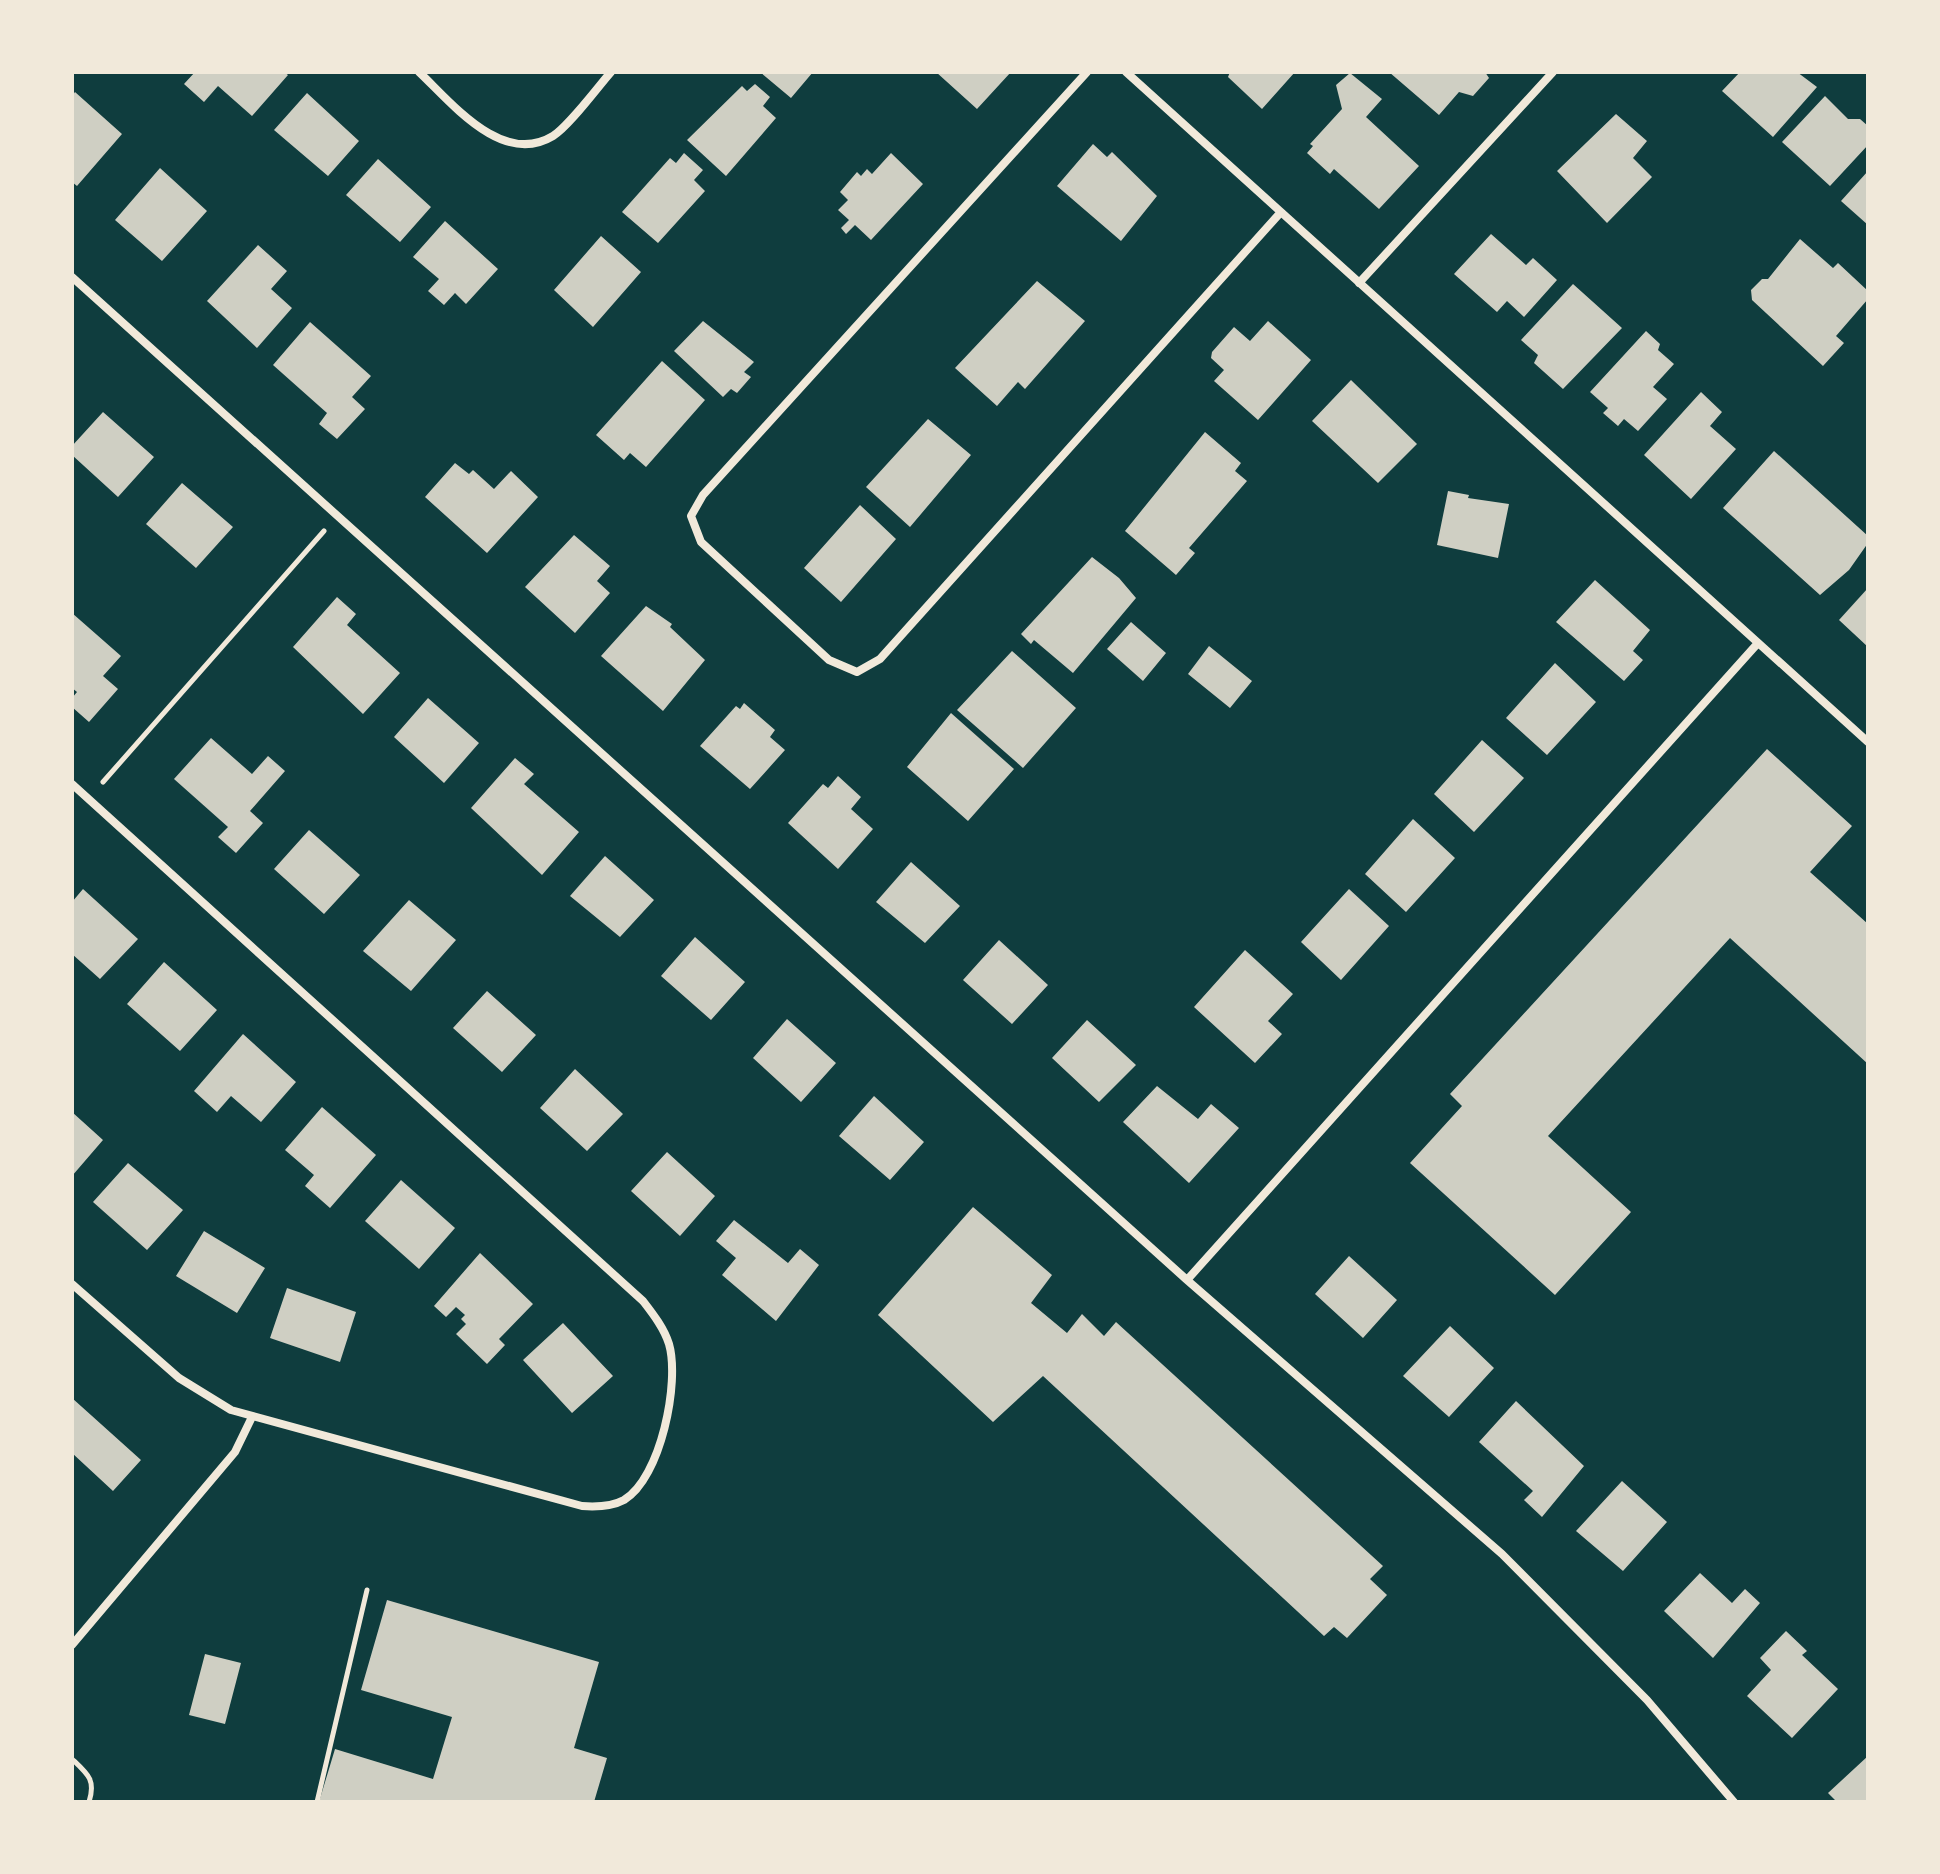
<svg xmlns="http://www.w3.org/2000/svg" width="1940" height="1874" viewBox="0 0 1940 1874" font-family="Roboto,sans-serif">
  <rect width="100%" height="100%" fill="#0f3d3e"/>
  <path fill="#cfcfc3" d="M195 72H284L288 75 252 116 218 86 204 102 184 84Z
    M760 72H813L791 98Z
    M936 72H1011L977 109Z
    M1230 72H1295L1262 109 1228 77Z
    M1389 72H1485L1489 78 1473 96 1459 92 1439 115Z
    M1740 72H1797L1817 87 1773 137 1722 91Z
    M1350 73 1382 99 1366 117 1419 166 1379 209 1334 169 1330 174 1307 153 1313 146 1310 144 1342 109 1336 85Z
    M755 84 770 97 763 106 776 118 726 176 687 140 742 86 747 91Z
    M75 92 122 134 77 186 72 182V96Z
    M307 93 359 141 328 176 274 130Z
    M1825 96 1848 119H1860L1868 126V145L1830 186 1782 142Z
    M1616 114 1647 141 1633 158 1652 177 1607 223 1557 171Z
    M1093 144 1107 157 1112 152 1157 196 1121 241 1057 186Z
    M684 153 703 170 694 180 705 191 658 243 622 212 670 158 676 163Z
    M891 153 923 184 871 240 855 225 846 234 841 228 849 220 838 210 848 200 840 192 857 172 861 176 867 169 872 174Z
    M378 159 431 207 400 242 346 195Z
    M160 168 207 211 162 261 115 220Z
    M1868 171V225L1841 201Z
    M445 221 498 269 466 304 455 293 444 305 428 291 439 279 413 257Z
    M1491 234 1526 265 1533 258 1557 280 1524 317 1507 301 1497 312 1454 274Z
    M601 236 641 272 593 327 554 290Z
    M1800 239 1833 268 1838 263 1868 291V299L1836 336 1844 343 1823 366 1752 300 1751 290 1762 279H1768Z
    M258 245 287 271 271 289 292 308 257 348 207 301Z
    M1037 281 1085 321 1025 389 1018 382 997 406 955 368Z
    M1573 284 1622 328 1563 389 1534 363 1538 355 1521 340Z
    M703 321 754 362 744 372 751 377 737 393 731 389 723 397 674 351Z
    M1268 321 1311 360 1258 420 1214 381 1224 370 1211 358 1212 352 1234 327 1250 341Z
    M310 322 371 376 352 397 365 409 337 439 319 424 327 413 273 365Z
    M1646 331 1660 344 1658 350 1674 364 1653 387 1667 399 1638 431 1624 419 1618 426 1603 413 1608 408 1590 392Z
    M662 361 705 400 646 467 630 453 624 460 596 435Z
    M1351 380 1417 444 1378 483 1312 421Z
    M1701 392 1722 412 1710 426 1736 449 1691 499 1644 455Z
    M103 412 154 457 118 497 72 455V446Z
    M928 419 971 455 910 527 866 487Z
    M1205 432 1241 463 1235 471 1247 481 1189 548 1195 553 1176 575 1125 531Z
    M1774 451 1868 536V543L1849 570 1820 595 1723 508Z
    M455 463 469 474 473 470 494 489 511 471 538 497 487 553 425 497Z
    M182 483 233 527 196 568 146 524Z
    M1448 491 1469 495 1468 498 1509 504 1498 558 1437 545Z
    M860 505 896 539 841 602 804 568Z
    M574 535 610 566 597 581 610 593 575 633 525 587Z
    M1092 557 1119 578 1136 598 1073 673 1034 640 1031 644 1021 634Z
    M1595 580 1650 630 1633 651 1643 660 1624 681 1556 622Z
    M1868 588V647L1839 620Z
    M337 597 356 614 347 625 400 673 363 714 293 647Z
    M646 606 672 624 670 627 705 660 663 711 601 656Z
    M72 613 121 656 103 676 118 689 89 722 72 707V698L77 692 72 688Z
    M1131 622 1166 653 1143 681 1107 649Z
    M1209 646 1252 681 1230 708 1188 674Z
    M1012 651 1076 708 1023 768 957 710Z
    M1555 663 1596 702 1547 755 1506 718Z
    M428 698 479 743 444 783 394 737Z
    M744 703 775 730 770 737 785 750 750 789 700 746 736 706 740 709Z
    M951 713 1014 769 968 821 907 767Z
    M211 738 252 774 268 756 285 771 250 811 263 823 236 853 218 837 228 827 174 779Z
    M1482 740 1524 778 1474 832 1434 794Z
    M1767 749 1852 826 1810 872 1868 924V1064L1730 938 1548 1136 1631 1212 1555 1295 1410 1163 1462 1106 1450 1094Z
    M515 758 534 774 524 784 579 832 542 875 471 808Z
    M838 776 861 797 851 809 873 829 838 869 788 823 823 784 828 788Z
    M1413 819 1455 858 1406 912 1365 874Z
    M309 830 360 875 324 914 274 869Z
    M605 856 654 900 620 937 570 896Z
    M911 862 960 906 925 943 876 902Z
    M83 889 138 939 100 979 72 954V902Z
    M1349 889 1389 926 1341 980 1301 942Z
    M409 900 456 940 411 991 363 951Z
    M695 937 745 982 711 1020 661 976Z
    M999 940 1048 985 1012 1024 963 980Z
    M1245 950 1293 994 1268 1021 1282 1034 1255 1063 1194 1007Z
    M164 962 217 1010 180 1051 127 1004Z
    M487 991 536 1035 502 1072 453 1028Z
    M787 1019 836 1063 801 1102 753 1058Z
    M1087 1020 1136 1065 1099 1102 1052 1058Z
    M243 1034 296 1082 261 1122 231 1096 217 1112 194 1091Z
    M575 1069 623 1114 587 1151 540 1108Z
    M1157 1086 1198 1119 1211 1104 1239 1128 1189 1183 1123 1122Z
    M874 1096 924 1142 890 1180 839 1136Z
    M322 1107 376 1155 330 1208 305 1186 314 1175 285 1150Z
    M72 1112 103 1140 72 1176Z
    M667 1152 715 1196 680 1236 631 1191Z
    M128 1163 183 1210 147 1250 93 1202Z
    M401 1180 455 1228 419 1269 365 1221Z
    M973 1207 1052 1275 1031 1303 1067 1333 1082 1314 1104 1336 1116 1322 1383 1566 1370 1579 1387 1595 1347 1638 1334 1627 1324 1636 1043 1376 993 1422 878 1315Z
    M734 1220 788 1263 800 1249 819 1265 776 1321 722 1275 736 1258 716 1241Z
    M204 1231 265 1268 237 1313 176 1276Z
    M480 1253 533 1304 499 1339 505 1345 487 1364 456 1334 466 1324 461 1319 465 1315 456 1307 446 1317 434 1306Z
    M1349 1256 1397 1300 1363 1338 1315 1294Z
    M287 1288 356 1312 340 1362 270 1338Z
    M563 1323 613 1376 572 1413 523 1360Z
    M1450 1326 1494 1368 1449 1417 1403 1376Z
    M72 1398 141 1460 113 1491 72 1453Z
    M1516 1401 1584 1466 1542 1517 1524 1500 1533 1491 1479 1442Z
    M1622 1481 1667 1522 1623 1571 1576 1531Z
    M1700 1573 1732 1603 1745 1589 1760 1603 1713 1658 1664 1611Z
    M387 1600 599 1662 574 1748 607 1758 594 1802H319L335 1749 433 1779 452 1717 361 1690Z
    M1786 1631 1807 1651 1802 1655 1838 1689 1792 1738 1747 1696 1771 1670 1760 1658Z
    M205 1654 241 1663 225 1724 189 1715Z
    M1868 1756V1802H1837L1828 1793Z"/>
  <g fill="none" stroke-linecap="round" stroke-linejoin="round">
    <path stroke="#f1e9da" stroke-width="5" d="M103 782 324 531
      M72 1759C88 1774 96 1780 89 1802
      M317 1802 367 1590"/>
    <path stroke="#f1e9da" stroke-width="8" d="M419 72C451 102 502 167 553 136 569 126 597 88 611 72
      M1087 72 703 495 691 516 701 542 829 660 857 672 880 659 1281 212
      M1126 72 1868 742
      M72 277 1187 1280 1502 1554 1647 1700 1734 1802
      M1359 283 1553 72
      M72 784 643 1301C653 1314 664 1328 669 1344 680 1382 661 1478 624 1500 611 1507 596 1507 582 1506L231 1410 179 1378 72 1284
      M1187 1280 1758 643
      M72 1645 235 1452 252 1417"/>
  </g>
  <rect width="1940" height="1874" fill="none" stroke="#f1e9da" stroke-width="148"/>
</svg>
